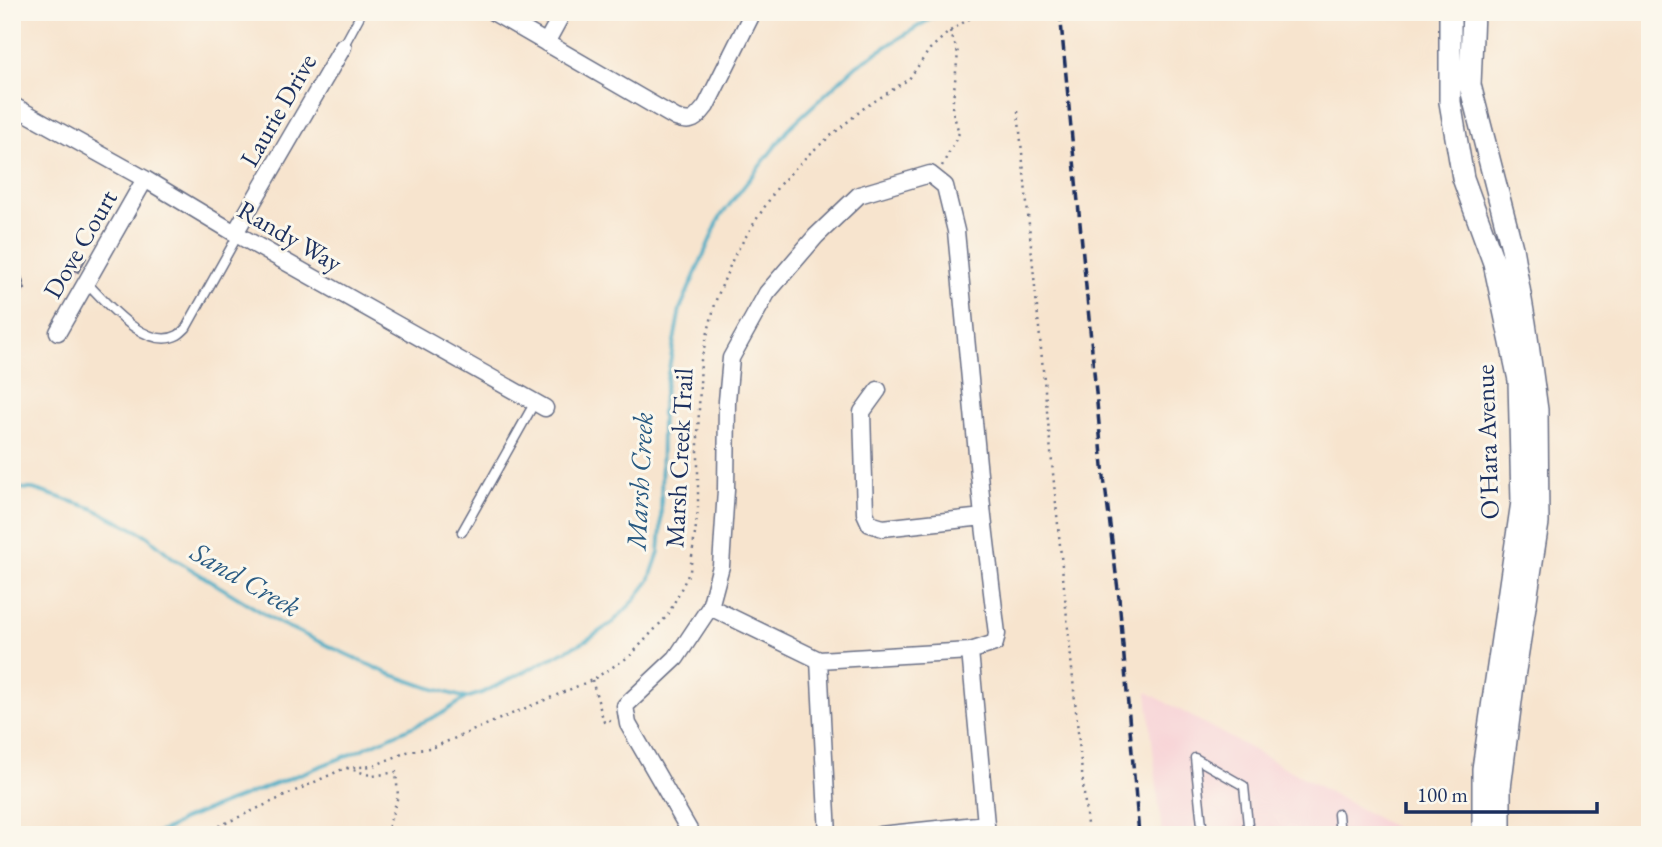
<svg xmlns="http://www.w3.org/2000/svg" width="1662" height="847" viewBox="0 0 1662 847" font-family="'EB Garamond',serif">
  <rect width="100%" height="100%" fill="#fbf7ec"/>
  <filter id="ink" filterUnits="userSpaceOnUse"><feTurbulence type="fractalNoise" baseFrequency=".0143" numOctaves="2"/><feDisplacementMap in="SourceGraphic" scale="14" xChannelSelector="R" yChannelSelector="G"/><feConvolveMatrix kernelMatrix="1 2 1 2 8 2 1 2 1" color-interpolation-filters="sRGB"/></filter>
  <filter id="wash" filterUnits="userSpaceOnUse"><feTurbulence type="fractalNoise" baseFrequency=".00686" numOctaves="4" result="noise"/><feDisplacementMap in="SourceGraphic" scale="28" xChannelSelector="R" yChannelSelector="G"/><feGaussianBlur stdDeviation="1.57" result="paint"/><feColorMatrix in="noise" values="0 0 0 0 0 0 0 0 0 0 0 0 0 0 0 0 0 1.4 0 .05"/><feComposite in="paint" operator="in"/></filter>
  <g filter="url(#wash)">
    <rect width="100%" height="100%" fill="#f7e4ce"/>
    <path fill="#f7cfd4" d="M1147 692 1408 835H1162Z"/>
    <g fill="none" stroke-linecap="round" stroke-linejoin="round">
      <path stroke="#44aac4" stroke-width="3.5" d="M12 488 33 489 92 508 146 535 173 558 279 623 387 673 427 687 466 698
        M151 835 170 828 182 820 218 806 349 755 441 714 466 698 482 693 585 641 612 623 632 603 649 581 659 552 661 527 662 406 680 309 720 217 791 126 857 65 941 12"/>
    </g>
    <g id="blocks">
      <path fill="#cfa1b9" d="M76 252 86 258 78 272 68 266Z
        M12 256H15L25 289 12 293Z"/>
    </g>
  </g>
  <g filter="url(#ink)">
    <use href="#blocks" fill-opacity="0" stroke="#686e85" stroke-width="2"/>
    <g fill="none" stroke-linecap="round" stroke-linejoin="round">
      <defs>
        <path id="lane" d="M343 47 362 12
          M86 282C106 302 146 352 178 335 181 333 184 330 186 328L238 235
          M462 532 535 402
          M1338 814 1340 835
          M1203 835 1195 758 1244 786 1249 835"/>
        <path id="street" d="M493 12 676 118C692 124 696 119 706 106L753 12
          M546 43 563 12
          M12 105 145 179 238 235 545 408
          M235 233 343 47
          M58 332 145 179
          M878 390 862 412 865 513 870 524 883 528 983 517
          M710 607 721 566 726 490 727 401 731 358 767 293 816 236 859 195 930 174 945 186 956 231 983 517 997 634 995 643 970 651
          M819 660 828 835
          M692 835 628 724 625 706 676 658 710 607 819 660 970 651 987 835
          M880 835 986 824"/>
        <path id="secondary" d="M1450 12V102L1463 178 1494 263 1519 380 1522 502 1483 769V835
          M1473 12 1470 85 1512 248 1525 323 1537 410 1538 523 1514 677 1500 788V835"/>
      </defs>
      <use href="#lane" stroke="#686e85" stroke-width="11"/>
      <use href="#street" stroke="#686e85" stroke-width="19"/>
      <use href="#secondary" stroke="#686e85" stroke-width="24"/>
      <path stroke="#686e85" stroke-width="2.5" stroke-dasharray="2 5" stroke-linecap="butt" d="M1018 111 1088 835
        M942 166 959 133 952 109 958 53 950 31
        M592 680 604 722 613 719
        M347 768 373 776 396 772 398 796 386 835
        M200 835 345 768 373 766 407 752 434 747 592 680 630 656 668 615 690 571 698 511V434L701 360 716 300 734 256 756 220 779 185 809 154 864 108 909 79 930 49 950 31 980 12"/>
      <use href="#lane" stroke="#fff" stroke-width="8"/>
      <use href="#street" stroke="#fff" stroke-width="16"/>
      <use href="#secondary" stroke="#fff" stroke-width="21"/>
      <path stroke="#1b2f5e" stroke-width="3.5" stroke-dasharray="10 5" stroke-linecap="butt" d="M1060 12 1104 477 1119 598 1139 835"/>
    </g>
  </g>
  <g text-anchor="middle" stroke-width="6" stroke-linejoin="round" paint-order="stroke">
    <g font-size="26" fill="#1b2f5e" stroke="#fbf7ec">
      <text transform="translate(278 110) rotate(-60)" y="9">Laurie Drive</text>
      <text transform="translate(290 236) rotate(30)" y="9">Randy Way</text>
      <text transform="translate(80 244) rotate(-60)" y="9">Dove Court</text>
      <text transform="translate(1487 442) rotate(-92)" y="9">O'Hara Avenue</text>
      <text transform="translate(679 458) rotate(-87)" y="9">Marsh Creek Trail</text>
    </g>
    <g font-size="28" font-style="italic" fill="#295a82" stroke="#fbf7ec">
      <text transform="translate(639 481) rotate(-87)" y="10">Marsh Creek</text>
      <text transform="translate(246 579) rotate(30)" y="10">Sand Creek</text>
    </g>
  </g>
  <rect width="1662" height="847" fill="none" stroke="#fbf7ec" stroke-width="42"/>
  <path d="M1406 802v10h191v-10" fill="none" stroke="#1b2f5e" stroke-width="3.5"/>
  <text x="1417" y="802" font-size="21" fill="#1b2f5e" stroke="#fbf7ec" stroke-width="5" paint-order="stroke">100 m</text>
</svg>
